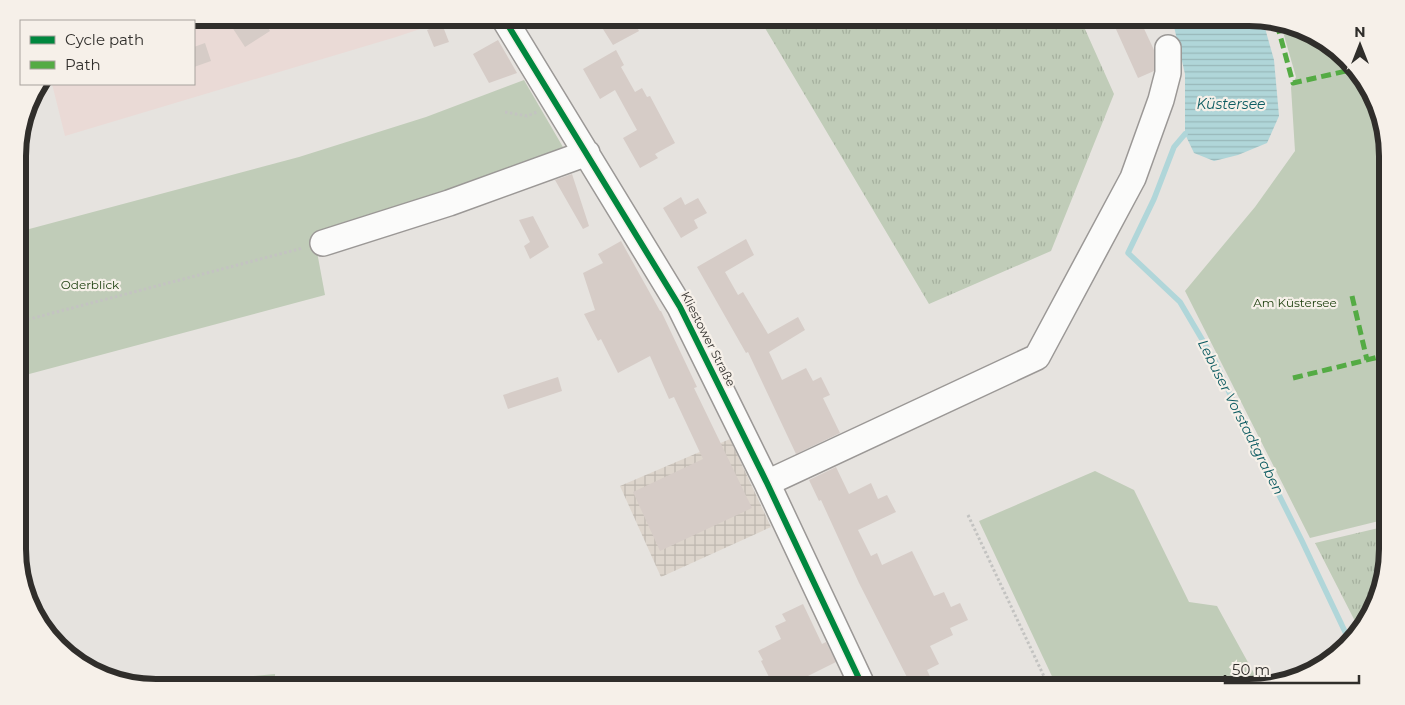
<svg xmlns="http://www.w3.org/2000/svg" width="1405" height="705" viewBox="0 0 1405 705" font-family="Montserrat,sans-serif">
  <defs>
    <pattern id="industrial-grid" width="8" height="8" patternUnits="userSpaceOnUse" patternTransform="scale(1.25)"><rect width="8" height="8" fill="#ddd5cc"/><path d="M0 4h8M4 0v8" fill="none" stroke="#beb7af"/></pattern>
    <pattern id="grass-tufts" width="24" height="20" patternUnits="userSpaceOnUse" patternTransform="scale(1.25)"><rect width="24" height="20" fill="#c0ccb8"/><path d="M3 7l-1-3M5 7V3M7 7l1-3M15 17l-1-3M17 17v-4M19 17l1-3" fill="none" stroke="#a5b09e"/></pattern>
    <pattern id="water-rules" width="6" height="5" patternUnits="userSpaceOnUse" patternTransform="scale(1.25)"><rect width="6" height="5" fill="#b0d6d9"/><path d="M0 2.5h6" fill="none" stroke="#98b8ba"/></pattern>
  </defs>
  <rect width="100%" height="100%" fill="#e6e3df"/>
  <path fill="#eadad6" d="M157 18H453L396 37 65 136 52 84H194V21H138Z"/>
  <path fill="url(#industrial-grid)" d="M730 439 771 527 661 577 620 486Z"/>
  <path fill="url(#grass-tufts)" d="M759 18H1080L1114 94 1051 251 929 304Z
    M1387 526V549L1373 610 1358 627 1315 543Z"/>
  <path fill="#c0ccb8" d="M1281 25 1310 32 1359 72 1386 139 1387 519 1310 538 1185 291 1255 207 1295 151 1291 87 1296 77Z
    M524 80 567 154 315 241 325 295 18 377V232L299 157 426 117Z
    M1095 471 1134 490 1189 602 1217 606 1261 686 1257 687H1057L979 521Z
    M275 674V687L152 686H153Z"/>
  <path fill="url(#water-rules)" d="M1248 17 1263 21 1274 60 1279 116 1267 143 1238 155 1214 161 1194 153 1185 134V74L1172 18Z"/>
  <g fill="none" stroke-linecap="round" stroke-linejoin="round">
    <path stroke="#b0d6d9" stroke-width="5.5" d="M1185 134 1174 147 1154 199 1128 253 1180 302 1216 363 1242 421 1302 541 1348 638"/>
  </g>
  <path fill="#d6ccc7" d="M226 18H262L270 31 245 47Z
    M596 18H632L639 31 613 45Z
    M1136 18H1139L1154 50V71L1138 78 1115 27Z
    M442 24 449 42 434 47 427 30Z
    M498 40 517 73 489 83 473 54Z
    M205 43 211 61 194 67V47Z
    M616 50 624 65 621 67 635 92 642 88 647 97 650 96 675 143 655 154 658 158 640 168 623 138 637 130 615 90 600 99 583 69Z
    M572 174 589 226 583 229 555 180Z
    M681 197 685 205 698 198 707 213 694 220 698 228 681 238 663 208Z
    M533 216 549 247 530 259 524 246 530 242 519 220Z
    M746 239 754 255 725 272 738 295 743 292 768 334 798 317 805 330 769 352 782 380 806 368 813 381 821 377 830 395 823 398 840 433 796 454 748 352 746 353 697 267Z
    M621 241 660 311H661L697 387 694 388 752 508 660 551 633 492 703 459 674 397 669 399 650 356 618 373 601 339 598 341 584 314 595 310 583 273 603 263 598 254Z
    M558 377 562 391 508 409 503 395Z
    M836 467 849 494 871 483 878 499 887 495 896 512 858 530 871 556 877 553 882 565 912 551 934 596 944 592 951 607 960 603 968 620 950 628 953 635 930 646 939 664 927 670 935 687H912L859 583 821 500 819 501 809 480Z
    M803 604 822 644 826 642 836 662 804 678 805 680 791 687H774L761 661 763 660 758 651 781 639 775 626 786 621 782 614Z"/>
  <g fill="none" stroke-linecap="round" stroke-linejoin="round">
    <defs>
      <path id="minor" d="M503 17 680 307 767 483 863 687
        M323 243 449 203 587 153
        M767 483 1037 357 1133 178 1161 100 1168 73V48"/>
    </defs>
    <use href="#minor" stroke="#9b9896" stroke-width="28"/>
    <path stroke="#c3c3c1" stroke-width="3" stroke-dasharray="2.5 2.5" stroke-linecap="butt" d="M505 112 527 116 537 112
      M18 322 303 248
      M968 515 1049 687"/>
    <use href="#minor" stroke="#fbfbfa" stroke-width="25"/>
    <path stroke="#54ab44" stroke-width="5" stroke-dasharray="10 5" stroke-linecap="butt" d="M1277 24 1293 83 1355 69
      M1352 296 1367 360
      M1293 378 1387 355"/>
    <defs>
      <path id="cycleway" d="M503 17 680 307 767 483 863 687"/>
    </defs>
    <use href="#cycleway" stroke="#f6f0e9" stroke-width="9"/>
    <use href="#cycleway" stroke="#00873e" stroke-width="6"/>
  </g>
  <g text-anchor="middle" stroke-width="4.5" stroke-linejoin="round" paint-order="stroke">
    <g font-size="12" fill="#1a3d0b" stroke="#f6f0e9">
      <text x="90" y="289">Oderblick</text>
      <text x="1295" y="307">Am Küstersee</text>
    </g>
    <g font-size="12" fill="#302e2b" stroke="#f6f0e9">
      <text transform="translate(708 339) rotate(63)" y="4">Kliestower Straße</text>
    </g>
    <g font-size="14" font-style="italic" fill="#0c5b61" stroke="#f6f0e9">
      <text x="1231" y="109">Küstersee</text>
      <text transform="translate(1241 417) rotate(63)" y="5">Lebuser Vorstadtgraben</text>
    </g>
  </g>
  <path d="M0 0H1405V705H0ZM156 26H1249A130 130 0 0 1 1379 156V549A130 130 0 0 1 1249 679H156A130 130 0 0 1 26 549V156A130 130 0 0 1 156 26Z" fill="#f6f0e9" fill-rule="evenodd"/>
  <path fill="none" stroke="#302e2b" stroke-width="6" d="M156 26H1249A130 130 0 0 1 1379 156V549A130 130 0 0 1 1249 679H156A130 130 0 0 1 26 549V156A130 130 0 0 1 156 26Z"/>
  <rect x="20" y="20" width="175" height="65" fill="#f6f0e9" stroke="#a7a29d"/>
  <rect x="30" y="36" width="25" height="8" fill="#00873e" stroke="#a7a29d"/>
  <text x="65" y="45" font-size="15" fill="#302e2b">Cycle path</text>
  <rect x="30" y="61" width="25" height="8" fill="#54ab44" stroke="#a7a29d"/>
  <text x="65" y="70" font-size="15" fill="#302e2b">Path</text>
  <g transform="translate(1360 45)" stroke="#f6f0e9" stroke-width="4" paint-order="stroke">
  <path d="M0-4L9 19L0 12L-9 19Z" fill="#302e2b"/>
  <text y="-8" font-size="14" font-weight="bold" text-anchor="middle" fill="#302e2b">N</text>
  </g>
  <path d="M1225 675v8h134v-8" fill="none" stroke="#302e2b" stroke-width="2.5"/>
  <text x="1232" y="675" font-size="15" fill="#302e2b" stroke="#f6f0e9" stroke-width="4" paint-order="stroke">50 m</text>
</svg>
